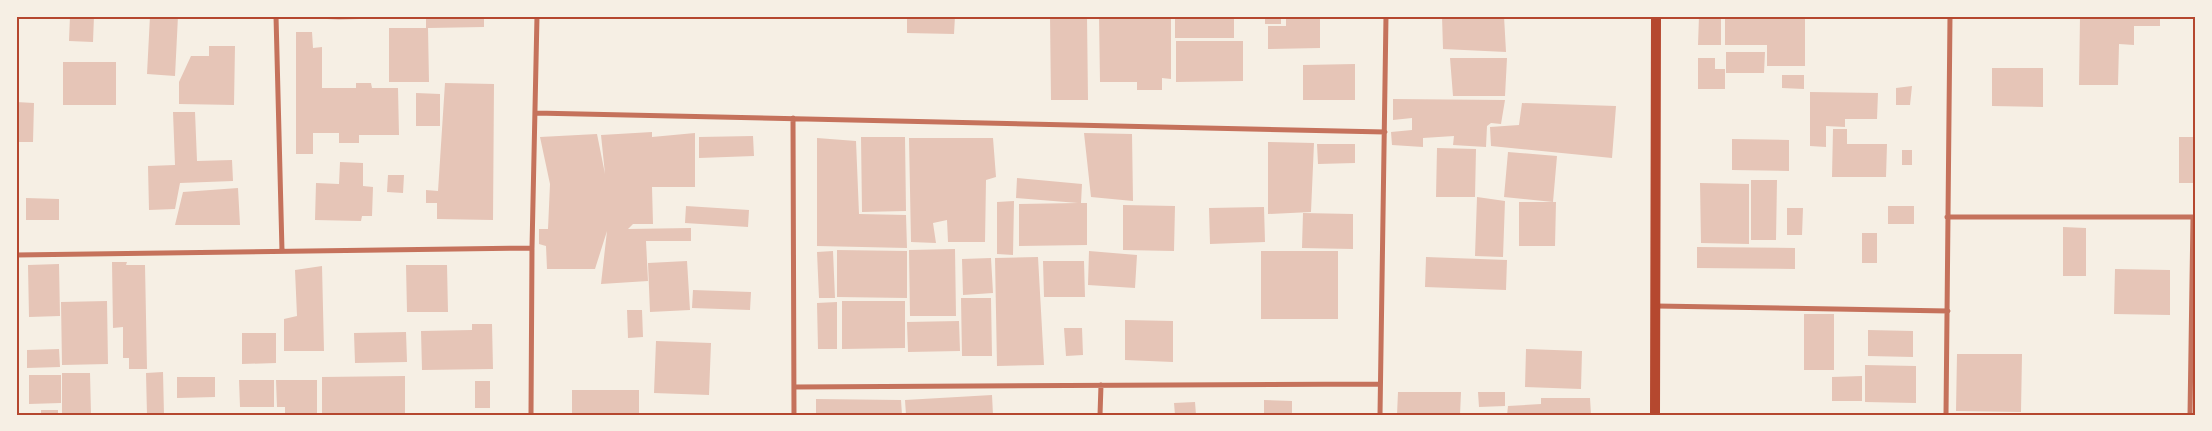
<svg xmlns="http://www.w3.org/2000/svg" width="2212" height="431" viewBox="0 0 2212 431" font-family="'Roboto Serif',serif">
  <rect width="100%" height="100%" fill="#f6efe4"/>
  <path fill="#e6c5b7" d="M70 16H94L93 42 69 41Z
    M150 16H178L175 76 147 74Z
    M315 16H380V18L339 20 315 18Z
    M426 16H484V27L428 28 429 82H389V28H426Z
    M907 16H955L954 34 907 33Z
    M1050 16H1087L1088 100H1051Z
    M1099 16H1171V79L1162 78V90H1137V82H1100Z
    M1175 16H1234V38H1175Z
    M1265 16H1281V24H1265Z
    M1286 16H1320V48L1268 49V26H1286Z
    M1442 16H1504L1506 52 1443 49Z
    M1699 16H1721V45H1698Z
    M1725 16H1805V66H1767V45H1725Z
    M2080 16H2160V26H2134V45L2119 44 2118 85H2079Z
    M296 32H312L313 48 322 47V88H356V83H371L372 88H398L399 135H359V143H339V133H313V154H296Z
    M1176 41H1243V81L1176 82Z
    M209 46H235L234 105 179 104V82L191 56H209Z
    M1726 52H1765L1764 73H1726Z
    M1450 58H1507L1505 96H1453Z
    M1698 58H1715V69H1725V89H1698Z
    M63 62H116V105H63Z
    M1355 64V100H1303V65Z
    M1992 68H2043V107L1992 106Z
    M1782 75H1804V89L1782 88Z
    M445 83 494 84 493 220 437 219V203H426V190L438 191Z
    M1912 86 1910 105H1896V88Z
    M1810 92 1878 93 1877 119H1845V127L1826 126V147L1810 146Z
    M416 93 440 94V126H416Z
    M1393 99 1505 100 1501 124 1491 123 1487 126 1486 147 1453 145 1454 136 1423 138V147L1392 145 1391 132 1412 130V118L1393 120Z
    M16 102 34 103 33 142H16Z
    M1522 103 1616 106 1612 158 1491 146 1490 127 1519 125Z
    M173 112H195L197 161 232 160 233 181 180 183 175 209 149 210 148 166 175 165Z
    M1833 129H1847V144H1887L1886 177H1832Z
    M652 132V137L695 133V187H652L653 224H633L628 229 691 228V241H646L648 281 601 284 607 231 595 269H547L546 246 539 244V229H548L550 184 540 137 597 134 605 174 601 135Z
    M1084 133 1132 134 1133 201 1091 197Z
    M753 136 754 156 699 158V137Z
    M861 137H905L906 211 862 212Z
    M2179 137H2196V183H2179Z
    M817 138 856 141 859 214 906 215 907 248 817 246Z
    M909 138H993L996 177 986 180 985 242H948L947 220 933 223 936 243 911 242Z
    M1732 139 1789 140V171L1732 170Z
    M1268 142 1314 143 1311 212 1268 214Z
    M1317 144H1355V163L1318 164Z
    M1437 148 1476 149 1475 197H1436Z
    M1902 150H1912V165H1902Z
    M1508 152 1557 156 1553 202 1504 197Z
    M340 162 363 163V186L373 187 372 216H362L361 221 315 220 316 183 339 184Z
    M388 175H404L403 193 387 192Z
    M1017 178 1082 184 1081 203H1087V245L1019 246V204L1078 203 1016 198Z
    M1751 180H1777L1776 240H1751Z
    M1700 183 1749 184V244L1701 243Z
    M238 188 240 225H175L183 192Z
    M1477 197 1505 201 1503 257 1475 256Z
    M26 198 59 199V220H26Z
    M1014 201 1013 255 997 254V202Z
    M1519 202H1556L1555 246H1519Z
    M1123 205 1175 206 1174 251 1123 250Z
    M686 206 749 210 748 227 685 223Z
    M1888 206H1914V224H1888Z
    M1264 207 1265 242 1210 244 1209 208Z
    M1787 208H1803L1802 235H1787Z
    M1303 213 1353 214V249L1302 248Z
    M2063 227 2086 228V276H2063Z
    M1862 233H1877V263H1862Z
    M1697 247 1795 248V269L1697 268Z
    M955 249 956 316H910L909 250Z
    M837 250 907 251V298L837 297Z
    M833 251 835 298H819L817 252Z
    M1089 251 1137 255 1135 288 1088 285Z
    M1261 251H1338V319H1261Z
    M1038 257 1044 365 997 366 995 258Z
    M1426 257 1507 260 1506 290 1425 287Z
    M991 258 993 293 963 295 962 259Z
    M687 261 690 310 650 312 648 263Z
    M1043 261H1084L1085 297H1044Z
    M112 262H127L126 265H145L147 369H129V358H123V327L113 328Z
    M59 264 60 316 29 317 28 265Z
    M406 265H447L448 312H407Z
    M322 266 324 351H284V319L297 316 295 270Z
    M2115 269 2170 270V315L2114 314Z
    M693 290 751 292 750 310 692 308Z
    M961 298H991L992 356H962Z
    M107 301 108 364 62 365 61 302Z
    M842 301H905V348L842 349Z
    M837 302V349H818L817 303Z
    M627 310H642L643 337 628 338Z
    M1804 314H1834V370H1804Z
    M1125 320 1173 321V362L1125 360Z
    M959 321 960 351 908 352 907 322Z
    M472 324H492L493 369 422 370 421 331 472 330Z
    M1064 328H1082L1083 355 1066 356Z
    M1868 330 1913 331V357L1868 356Z
    M406 332 407 362 355 363 354 333Z
    M242 333H276V363L242 364Z
    M656 341 711 343 709 395 654 393Z
    M59 349 60 367 27 368V350Z
    M1526 349 1582 351 1581 389 1525 387Z
    M1957 354H2022L2021 412 1956 411Z
    M1865 365 1916 366V403L1865 402Z
    M163 372 164 415H147L146 373Z
    M62 373H90L91 414H62Z
    M29 375H61V403L29 404Z
    M405 376V415H322V377Z
    M1862 376V401H1832V377Z
    M177 377H215V397L177 398Z
    M239 380H274V407H240Z
    M276 380H317V415H285V407H277Z
    M475 381H490V408H475Z
    M572 390H639V415H572Z
    M1398 392H1461L1460 415H1397Z
    M1478 392H1505V406L1479 407Z
    M992 395 993 415H906L905 400Z
    M1541 398H1590L1591 415H1507L1508 406 1541 404Z
    M816 399 901 400 902 415H816Z
    M1264 400 1292 401V415H1264Z
    M1195 402 1196 415H1175L1174 403Z
    M41 410H58V415H41Z"/>
  <g fill="none" stroke-linecap="round" stroke-linejoin="round">
    <path stroke="#c5725c" stroke-width="5" d="M276 16 282 251
      M535 113 1385 132
      M793 118 794 415
      M1947 217H2196
      M16 255 532 248
      M1656 306 1948 311
      M795 387 1380 384
      M531 415 532 248 537 16
      M1100 415 1101 385
      M1380 415 1386 16
      M1946 415 1950 16
      M2190 415 2193 217"/>
    <path stroke="#b5482f" stroke-width="10" d="M1655 415 1656 16"/>
  </g>
  <rect width="2212" height="431" fill="none" stroke="#f6efe4" stroke-width="35"/>
  <rect x="18" y="18" width="2176" height="396" fill="none" stroke="#b5482f" stroke-width="2"/>
</svg>
